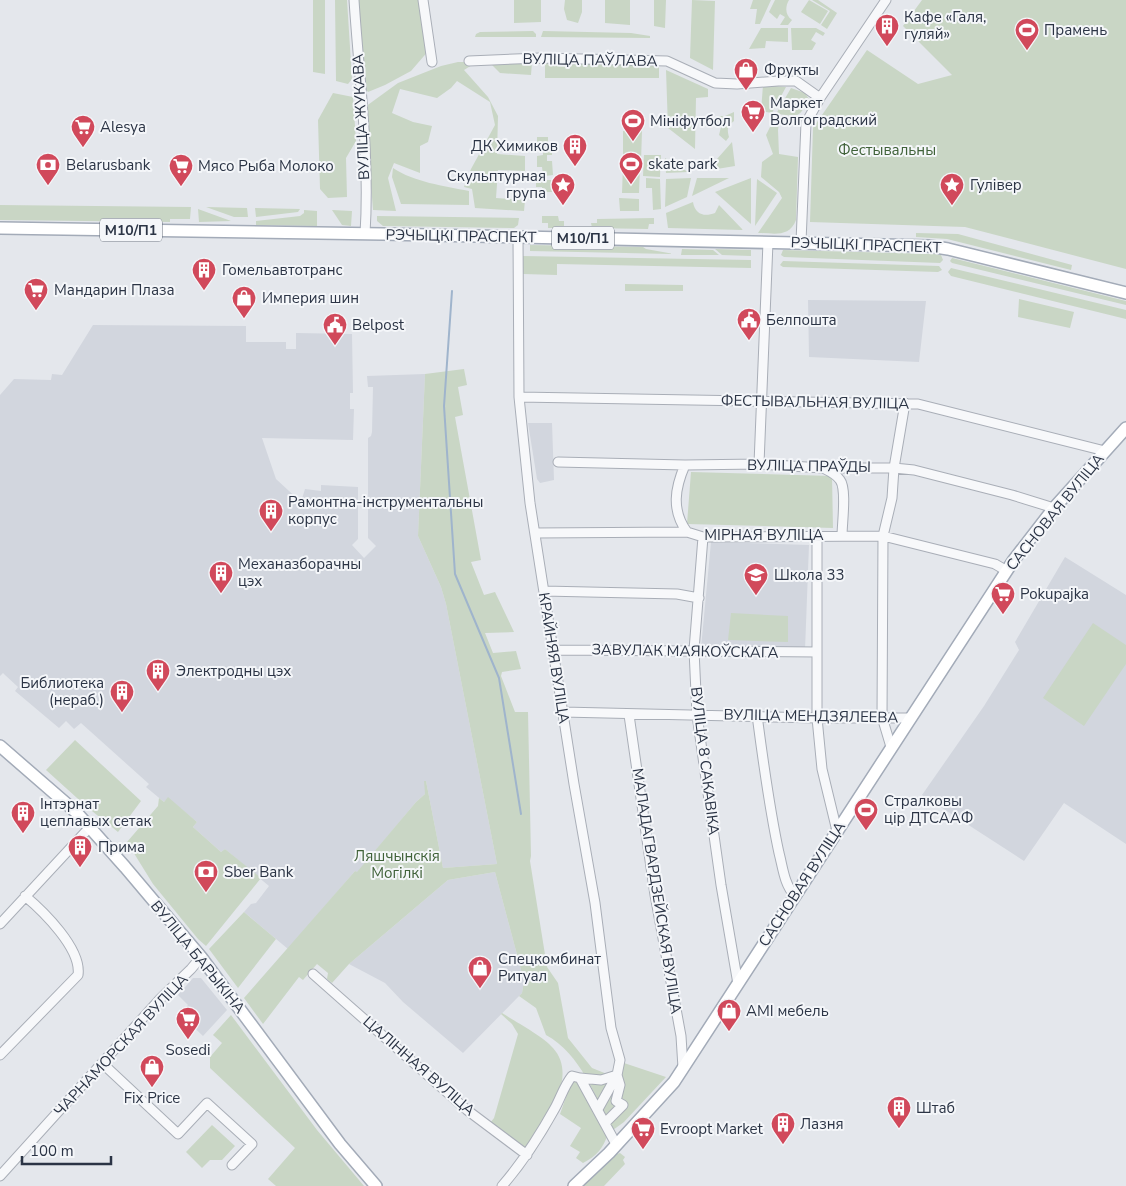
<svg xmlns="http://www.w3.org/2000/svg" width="1126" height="1186" viewBox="0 0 1126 1186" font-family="'Nunito Sans',sans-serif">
  <rect width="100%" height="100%" fill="#e4e7ec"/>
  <path fill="#d2d6de" d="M808 300 926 301 919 362 809 357Z
    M93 325 246 326V342H286V349H296V333L352 334 353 393H350V409H354L353 440 262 438 276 479 301 502 305 489 321 491V485L358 487V539L352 545 364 558 376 546 368 538V438L371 436 372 432 373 387H368L367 376 425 374 418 536 441 587 446 604 497 864 443 868 426 781 425 794 416 802 357 873 355 871 288 949 244 912 251 904 256 903 269 886 225 849 221 852 193 827 197 822 168 798 164 802 146 787 149 784 81 723 74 729 66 721 59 728 15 691 18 687 5 675 3 673 0 676V395L14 379 51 380 52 374 62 375Z
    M528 423H552L554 480 540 483 537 479Z
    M711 542 809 545 805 650 701 648Z
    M1065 557 1126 595V844L1064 803 1024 861 922 795 984 706 1019 650 1015 642Z
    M495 872 524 981 522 993 463 1053 403 1002 385 983 349 964 448 880Z
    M193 978H201L227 1010 203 1036 180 1014 188 1005 178 995Z"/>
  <path fill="#c9d6c5" d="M313 0H325V74L313 72Z
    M335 0H347L352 79 348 84 336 81Z
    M358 0H423L430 49 411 71 385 85 368 92 364 87Z
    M514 0H541V22L514 23Z
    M565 0H582V12L578 23 567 20 564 9Z
    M605 0H630V25L605 23Z
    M654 0H666L665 28 654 26Z
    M692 0 715 1 713 70 690 58Z
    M753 0H771L760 24H755L757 9H750Z
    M775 0H789C785 7 785 15 792 20L788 25H780L785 17 780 14 777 19 769 12Z
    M809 0 828 11 820 24 801 12Z
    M812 0H818L837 13 827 29 821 25 830 11Z
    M922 0H1126V269L965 227 810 222 813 128 867 50 918 84 952 75 903 26Z
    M761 28H788V42L766 41 765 48 749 49Z
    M791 28H816L825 33 823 36 816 32 811 40 816 43 812 50H792Z
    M533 31 536 34V37H475L476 34 480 32Z
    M543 31 631 33 650 36V38L541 37Z
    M458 62H532L531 75 500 73 492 65H472L464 70 488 97 498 116 497 154 525 156V171L498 170 496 198 525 200 524 211 475 208 472 189 464 187 471 169 495 125 490 102 457 81 451 88 437 98 400 89 392 113 413 122 432 126 428 142 420 146V173L394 163 388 178 396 211 373 210 365 107 398 83 441 66Z
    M545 62 659 64V78H545Z
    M666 70 708 89V97L696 98 695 149 668 128Z
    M763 85 786 87 772 113 761 111Z
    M791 88 805 93 809 99C798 120 798 116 776 114Z
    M333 93 353 97 356 141 346 158 347 197 328 198 320 189 318 120Z
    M734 112V121C727 126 727 130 729 137L726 141 719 135 721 127 716 123 718 116H725Z
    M780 118 778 130 779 154 798 157 796 220C789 238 774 233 758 233L782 198 779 192 761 177 762 162 773 154 766 135 774 119Z
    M623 131H642L641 162 623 161Z
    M537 137H548V143L552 144V155H547V161H552L553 175 545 176 546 180H551L552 192H542V187H536V176L543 175 542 167H537V156L543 155V148H537Z
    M732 142 735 166 717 169V159Z
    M644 155H661L660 177 643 176Z
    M665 158 688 172 666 173Z
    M623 165 640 166 639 193H622Z
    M393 168C414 182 444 186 469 191V205L401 204 392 177Z
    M646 178 660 179 661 209 653 210 652 188H646Z
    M691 178 687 197 665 207 666 179Z
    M697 178H729L692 196Z
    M751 178V224L715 192Z
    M757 179 777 193 755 226Z
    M619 198 639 199V211H620Z
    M693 202C695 215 705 217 715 213L719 205 743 230 668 228 666 213Z
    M0 205 191 207 190 219H170V222L0 220Z
    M206 207 247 208 248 217H234Z
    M255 208 300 209 298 212 256 217Z
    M198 209 231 221 199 222Z
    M304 210 317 211V226L256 225V221L300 216 304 213Z
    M332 210 352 211 351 226 342 225Z
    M377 216 519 218 518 225 514 228 383 226 377 221Z
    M542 216H558L559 221H564V228H548V223H542Z
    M654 218V224H649L648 229 592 228 591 223H597V219Z
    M916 233 958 234 1072 265 1071 270 947 239 916 237Z
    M530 245 643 247 646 249 674 254 530 251Z
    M682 249 713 250 719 255H681Z
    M715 249 751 250V256L722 255Z
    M783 250 935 254 941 255 943 260 940 263 784 257 781 255Z
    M522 256 751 260V268L557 264V275L523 274Z
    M952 258 1126 301V305L952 263 950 261Z
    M783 261 939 266 942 270 938 272 783 267 780 265Z
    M951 268 1126 310V319L951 276 948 272Z
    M625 284 683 285V291H625Z
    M1019 299 1074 312 1070 328 1018 317Z
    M464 369 467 385 458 387 463 415 455 417 481 560 471 562 484 595 495 592 514 632 485 633 493 653 516 651 521 669 502 672 501 676 515 712H528L531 856 530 861 547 967 558 983 568 1038 592 1068 607 1074 621 1072 624 1063 666 1077 624 1122 613 1130C595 1097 581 1054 546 1035L536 1008 519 996 522 993 524 981 495 872 448 880 349 964 332 983 327 979 328 973 317 964 303 980 299 977 263 1024 244 998 355 871 357 872 416 802 425 794 424 781H426L443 868 497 864 446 604 441 587 418 536 425 374Z
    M691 472 832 476 833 528 687 524Z
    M731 613 788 616V642L728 640Z
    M1093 623 1126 645V664L1084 726 1043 698Z
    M75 740 141 801 118 832 87 807 46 770Z
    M168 797 197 822 193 827 221 852 225 849 261 878 206 946 198 939 153 884 127 842 158 806 159 798 164 802Z
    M244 912 276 939 238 988 209 949Z
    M502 1013C516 1022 544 1037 553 1048 580 1078 543 1124 526 1150L490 1123 494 1118 518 1034 512 1024 501 1014Z
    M231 1015 317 1130 364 1186H276L268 1179 295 1148 210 1068V1057L222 1043 213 1035Z
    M572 1080 579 1081 608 1134C603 1148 597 1156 583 1163L576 1158 580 1152 570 1146 581 1128 560 1114Z
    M212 1125 235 1146 222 1160H210L202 1168 186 1152Z
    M620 1153 625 1157 623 1160 625 1164 604 1186H582L614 1155Z"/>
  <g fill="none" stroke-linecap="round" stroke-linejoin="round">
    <path stroke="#9fb4cc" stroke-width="2" d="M452 291 444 406 455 574 499 678 521 814"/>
    <defs>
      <path id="minor" d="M354 0C359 77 370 156 365 234
        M423 0 432 62
        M469 61 540 58 667 61 715 83 737 84 778 81H796L820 98
        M518 237 519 397 530 503 574 784 595 903 611 1028 620 1060 617 1075 598 1109
        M801 242 806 123 820 98 886 0
        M519 397 918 404 1105 451
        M558 462 685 465 759 464 823 468H894L914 470 1012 495 1054 508
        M759 464 768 242
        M685 465C675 488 671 510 687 532
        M823 468C829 471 836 474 840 480 847 489 842 523 842 536
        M535 533 687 532 703 537 883 536 995 564 1007 571
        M817 536V718L822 769 837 831
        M703 537 694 650 697 715 721 885 738 984
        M544 591 677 594 699 598
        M554 650 817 652
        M563 712 817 718H910
        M629 715 655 895 681 1036 683 1068
        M757 715C763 761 769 807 779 853 783 868 784 884 795 896
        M891 747 882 717 883 536 892 498 894 468 905 403
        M0 924 90 827
        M313 974 467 1110 527 1155
        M0 1055 78 975C82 949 43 911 25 896
        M102 1063 178 1134 207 1103 252 1144 232 1165
        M580 1078 601 1080 617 1075 620 1085 616 1101 623 1105 605 1123
        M0 1176 160 999 191 969 201 957
        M502 1186C523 1162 540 1135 555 1108 561 1097 564 1086 572 1076L580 1078 616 1144"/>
      <path id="major" d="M0 228 383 234 929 246 948 249 1126 293
        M0 746 76 812 125 867 201 957 340 1144 376 1186
        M574 1186 609 1153 674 1082 1013 561 1054 508 1126 428"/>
    </defs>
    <use href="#minor" stroke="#a9aeb7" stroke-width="11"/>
    <use href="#major" stroke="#a3abb8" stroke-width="14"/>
    <use href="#minor" stroke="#f7f8fa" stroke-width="9"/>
    <use href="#major" stroke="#fff" stroke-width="11"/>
  </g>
  <defs>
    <symbol id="building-pin" viewBox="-11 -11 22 30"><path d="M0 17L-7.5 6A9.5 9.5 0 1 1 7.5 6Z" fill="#d1495b" stroke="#f4f6f9"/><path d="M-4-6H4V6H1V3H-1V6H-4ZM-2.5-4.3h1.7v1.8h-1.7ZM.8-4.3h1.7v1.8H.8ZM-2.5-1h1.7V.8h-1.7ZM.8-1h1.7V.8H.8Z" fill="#fff"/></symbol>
    <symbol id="stadium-pin" viewBox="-11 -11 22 30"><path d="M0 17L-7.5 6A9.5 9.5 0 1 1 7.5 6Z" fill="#d1495b" stroke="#f4f6f9"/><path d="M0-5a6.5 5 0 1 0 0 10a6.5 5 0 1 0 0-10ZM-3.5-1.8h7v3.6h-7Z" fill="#fff"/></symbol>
    <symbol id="shop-pin" viewBox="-11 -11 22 30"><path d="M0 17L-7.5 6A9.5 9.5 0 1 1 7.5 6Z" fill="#d1495b" stroke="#f4f6f9"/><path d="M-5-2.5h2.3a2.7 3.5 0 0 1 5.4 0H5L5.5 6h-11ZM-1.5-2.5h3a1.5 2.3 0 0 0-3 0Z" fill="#fff"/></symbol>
    <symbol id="supermarket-pin" viewBox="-11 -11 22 30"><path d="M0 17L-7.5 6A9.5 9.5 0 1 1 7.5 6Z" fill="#d1495b" stroke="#f4f6f9"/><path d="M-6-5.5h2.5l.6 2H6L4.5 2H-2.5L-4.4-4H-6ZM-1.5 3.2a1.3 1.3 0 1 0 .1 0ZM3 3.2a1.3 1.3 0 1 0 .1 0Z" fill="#fff"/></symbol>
    <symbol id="bank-pin" viewBox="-11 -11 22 30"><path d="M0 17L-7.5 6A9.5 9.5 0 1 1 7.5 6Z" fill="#d1495b" stroke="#f4f6f9"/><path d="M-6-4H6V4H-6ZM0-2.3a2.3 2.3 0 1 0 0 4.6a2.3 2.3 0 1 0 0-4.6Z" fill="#fff"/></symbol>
    <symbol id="sight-pin" viewBox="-11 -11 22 30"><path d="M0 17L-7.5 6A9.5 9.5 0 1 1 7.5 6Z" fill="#d1495b" stroke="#f4f6f9"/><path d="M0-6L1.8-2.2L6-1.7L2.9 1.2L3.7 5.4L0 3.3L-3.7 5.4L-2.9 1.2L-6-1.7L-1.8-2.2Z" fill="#fff"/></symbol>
    <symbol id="civic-pin" viewBox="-11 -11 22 30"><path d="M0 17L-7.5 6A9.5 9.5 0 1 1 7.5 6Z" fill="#d1495b" stroke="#f4f6f9"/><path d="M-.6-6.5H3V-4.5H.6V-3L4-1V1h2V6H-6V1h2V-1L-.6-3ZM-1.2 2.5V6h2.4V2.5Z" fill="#fff"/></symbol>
    <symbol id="school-pin" viewBox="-11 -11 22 30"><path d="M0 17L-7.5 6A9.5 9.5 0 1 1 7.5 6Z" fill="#d1495b" stroke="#f4f6f9"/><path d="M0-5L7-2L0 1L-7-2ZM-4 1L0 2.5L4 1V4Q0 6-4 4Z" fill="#fff"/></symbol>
  </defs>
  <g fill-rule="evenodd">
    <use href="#building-pin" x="873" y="12" width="28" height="38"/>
    <use href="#stadium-pin" x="1013" y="16" width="28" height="38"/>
    <use href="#shop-pin" x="732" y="56" width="28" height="38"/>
    <use href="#supermarket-pin" x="739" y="98" width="28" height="38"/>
    <use href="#stadium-pin" x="619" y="107" width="28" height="38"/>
    <use href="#supermarket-pin" x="69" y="113" width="28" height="38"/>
    <use href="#building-pin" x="561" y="132" width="28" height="38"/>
    <use href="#stadium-pin" x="617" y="150" width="28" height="38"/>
    <use href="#bank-pin" x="34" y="151" width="28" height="38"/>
    <use href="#supermarket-pin" x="167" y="152" width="28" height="38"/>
    <use href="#sight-pin" x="549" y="171" width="28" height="38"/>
    <use href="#sight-pin" x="938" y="171" width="28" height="38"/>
    <use href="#building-pin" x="190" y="256" width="28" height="38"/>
    <use href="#supermarket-pin" x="22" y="276" width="28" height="38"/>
    <use href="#shop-pin" x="230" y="284" width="28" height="38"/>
    <use href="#civic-pin" x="735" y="306" width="28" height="38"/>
    <use href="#civic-pin" x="321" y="311" width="28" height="38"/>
    <use href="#building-pin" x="257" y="497" width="28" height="38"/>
    <use href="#building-pin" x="207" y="559" width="28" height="38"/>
    <use href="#school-pin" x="742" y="561" width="28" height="38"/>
    <use href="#supermarket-pin" x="989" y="580" width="28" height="38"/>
    <use href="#building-pin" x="144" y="657" width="28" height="38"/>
    <use href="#building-pin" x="108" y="678" width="28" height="38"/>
    <use href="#stadium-pin" x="852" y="796" width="28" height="38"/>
    <use href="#building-pin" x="9" y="799" width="28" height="38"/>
    <use href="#building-pin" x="66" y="833" width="28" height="38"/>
    <use href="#bank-pin" x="192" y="858" width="28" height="38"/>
    <use href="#shop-pin" x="466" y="954" width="28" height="38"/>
    <use href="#shop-pin" x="715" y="997" width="28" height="38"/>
    <use href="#supermarket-pin" x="174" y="1005" width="28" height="38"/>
    <use href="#shop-pin" x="138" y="1053" width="28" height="38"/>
    <use href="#building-pin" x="885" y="1094" width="28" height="38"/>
    <use href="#building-pin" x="769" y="1110" width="28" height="38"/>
    <use href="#supermarket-pin" x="629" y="1115" width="28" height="38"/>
  </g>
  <g text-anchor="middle" stroke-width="4" stroke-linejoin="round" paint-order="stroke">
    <g fill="#f4f6f9" stroke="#676e7b" stroke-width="1">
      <rect x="100" y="218.5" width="62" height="23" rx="4"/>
      <rect x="552" y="226.5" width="62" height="23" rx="4"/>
    </g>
    <g font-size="14" font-weight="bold" fill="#2b3445">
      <text x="131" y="235">М10/П1</text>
      <text x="583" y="243">М10/П1</text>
    </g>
    <g font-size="15" fill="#2b3445" stroke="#f4f6f9" text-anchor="start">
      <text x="904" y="22">Кафе «Галя,<tspan x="904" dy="17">гуляй»</tspan></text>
      <text x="1044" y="35">Прамень</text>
      <text x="764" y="75">Фрукты</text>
      <text x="770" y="108">Маркет<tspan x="770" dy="17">Волгоградский</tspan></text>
      <text x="650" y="126">Мініфутбол</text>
      <text x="100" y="132">Alesya</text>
      <text x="558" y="151" text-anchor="end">ДК Химиков</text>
      <text x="648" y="169">skate park</text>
      <text x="66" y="170">Belarusbank</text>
      <text x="198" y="171">Мясо Рыба Молоко</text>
      <text x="546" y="181" text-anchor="end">Скульптурная<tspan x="546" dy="17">група</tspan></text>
      <text x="970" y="190">Гулівер</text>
      <text x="222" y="275">Гомельавтотранс</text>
      <text x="54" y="295">Мандарин Плаза</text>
      <text x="262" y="303">Империя шин</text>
      <text x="766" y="325">Белпошта</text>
      <text x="352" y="330">Belpost</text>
      <text x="288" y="507">Рамонтна-інструментальны<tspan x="288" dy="17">корпус</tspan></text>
      <text x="238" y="569">Механазборачны<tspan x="238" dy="17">цэх</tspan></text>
      <text x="774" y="580">Школа 33</text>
      <text x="1020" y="599">Pokupajka</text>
      <text x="176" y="676">Электродны цэх</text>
      <text x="104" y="688" text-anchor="end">Библиотека<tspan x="104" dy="17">(нераб.)</tspan></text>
      <text x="884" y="806">Стралковы<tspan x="884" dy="17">цір ДТСААФ</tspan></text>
      <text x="40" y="809">Інтэрнат<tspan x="40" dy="17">цеплавых сетак</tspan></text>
      <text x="98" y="852">Прима</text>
      <text x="224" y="877">Sber Bank</text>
      <text x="498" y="964">Спецкомбинат<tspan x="498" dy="17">Ритуал</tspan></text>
      <text x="746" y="1016">AMI мебель</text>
      <text x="188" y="1055" text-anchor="middle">Sosedi</text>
      <text x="152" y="1103" text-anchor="middle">Fix Price</text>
      <text x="916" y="1113">Штаб</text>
      <text x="800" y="1129">Лазня</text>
      <text x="660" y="1134">Evroopt Market</text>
    </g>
    <g font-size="15" fill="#2b3445" stroke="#f4f6f9">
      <text transform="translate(590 60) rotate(1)" y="5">ВУЛІЦА ПАЎЛАВА</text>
      <text transform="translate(361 117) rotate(-93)" y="5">ВУЛІЦА ЖУКАВА</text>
      <text transform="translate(461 236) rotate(1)" y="5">РЭЧЫЦКІ ПРАСПЕКТ</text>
      <text transform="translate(866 245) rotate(2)" y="5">РЭЧЫЦКІ ПРАСПЕКТ</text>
      <text transform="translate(815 402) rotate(1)" y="5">ФЕСТЫВАЛЬНАЯ ВУЛІЦА</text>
      <text transform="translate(809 466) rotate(1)" y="5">ВУЛІЦА ПРАЎДЫ</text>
      <text transform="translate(1055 512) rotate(-51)" y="5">САСНОВАЯ ВУЛІЦА</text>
      <text x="764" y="540">МІРНАЯ ВУЛІЦА</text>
      <text transform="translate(685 651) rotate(1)" y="5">ЗАВУЛАК МАЯКОЎСКАГА</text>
      <text transform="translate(554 658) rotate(81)" y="5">КРАЙНЯЯ ВУЛІЦА</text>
      <text transform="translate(811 716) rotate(1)" y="5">ВУЛІЦА МЕНДЗЯЛЕЕВА</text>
      <text transform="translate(705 761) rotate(83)" y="5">ВУЛІЦА 8 САКАВІКА</text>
      <text transform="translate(802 884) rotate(-57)" y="5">САСНОВАЯ ВУЛІЦА</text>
      <text transform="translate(657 891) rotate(81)" y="5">МАЛАДАГВАРДЗЕЙСКАЯ ВУЛІЦА</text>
      <text transform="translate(198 957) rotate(51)" y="5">ВУЛІЦА БАРЫКІНА</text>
      <text transform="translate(121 1045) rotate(-47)" y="5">ЧАРНАМОРСКАЯ ВУЛІЦА</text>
      <text transform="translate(419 1066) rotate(41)" y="5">ЦАЛІННАЯ ВУЛІЦА</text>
    </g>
    <g font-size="15" fill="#3f6138" stroke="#f4f6f9">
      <text x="887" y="155">Фестывальны</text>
      <text x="397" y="861">Ляшчынскія<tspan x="397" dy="17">Могілкі</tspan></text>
    </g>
  </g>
  <path d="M22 1156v8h89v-8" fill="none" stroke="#2b3445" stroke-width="2.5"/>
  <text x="30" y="1156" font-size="15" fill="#2b3445" stroke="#f4f6f9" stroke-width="4" paint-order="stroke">100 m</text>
</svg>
